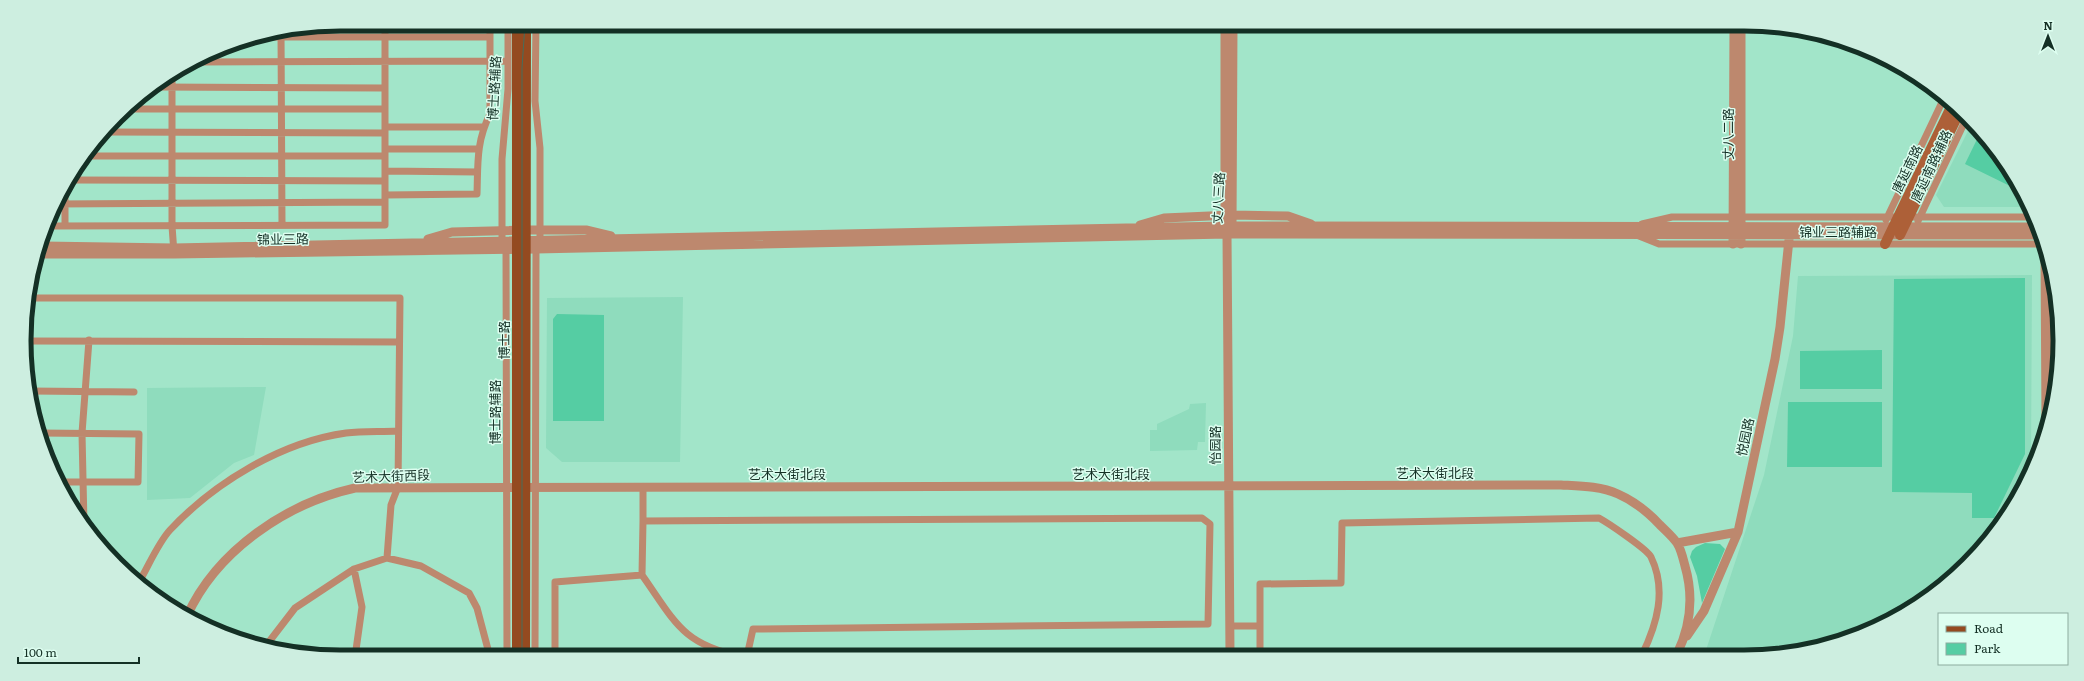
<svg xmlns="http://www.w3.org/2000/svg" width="2084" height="681" viewBox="0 0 2084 681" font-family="Literata,'Noto Sans SC',serif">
  <rect width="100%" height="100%" fill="#a2e5c9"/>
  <path fill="#8fdcbd" d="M1972 123 2007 165 2029 207H1944L1936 195Z
    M2032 275 2031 463 2024 481 2009 510 1967 564 1884 624 1791 653H1705L1764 475 1793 336 1798 276Z
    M683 297 680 462H562L546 448 547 298Z
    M266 387 254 455 234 463 190 498 147 500V388Z
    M1206 403 1205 442H1198L1197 450 1150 451V430H1157V424L1189 409 1190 404Z"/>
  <path fill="#55cda3" d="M1980 133 2007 165 2018 186 2014 188 1965 164Z
    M2025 278V454L1994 518H1972V493L1892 492 1894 279Z
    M557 314 604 315V421H553V319Z
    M1882 350V389H1800V351Z
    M1788 402H1882V467H1787Z
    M1705 543 1720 544 1725 549 1702 603 1697 576 1690 557 1692 551 1696 547Z"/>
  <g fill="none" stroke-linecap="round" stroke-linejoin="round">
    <path stroke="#bd886e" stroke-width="7" d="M281 30 282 225
      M256 37H490
      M197 62 508 61
      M172 77V226L174 253
      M157 87 385 88
      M125 109H385
      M385 127H484
      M104 132 385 133
      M385 149H478
      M84 156H385
      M385 171 477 172
      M70 180 385 181
      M65 188V226
      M385 195 477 194C478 164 476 142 490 114V24
      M56 204 385 202
      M1886 220 1944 98
      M1918 221 1967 117
      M1642 224 1672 217H2035
      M49 226 385 225V24
      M1639 236 1659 244H2044
      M27 298H400L398 487 391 505 387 558
      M25 341 399 342
      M30 391 134 392
      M40 433 139 434 138 482H62
      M643 488V521L1202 518 1210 524 1208 624 753 629 747 656
      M84 525 82 433 89 340
      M354 569 362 607 355 657
      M642 575C674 620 682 645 741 656
      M139 582C148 567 158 543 170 530 214 483 281 442 346 433 363 431 381 432 398 431
      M1230 626H1259
      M265 647 295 608 354 569 387 558 421 566 469 593 477 608 490 657
      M1260 655V584L1341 583 1342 523 1599 518C1608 523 1647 549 1651 557 1667 590 1657 624 1642 655
      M507 657 506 249 502 241V159L508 89V24
      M535 657 536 249 540 240V148L535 101 536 24
      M555 657V582L642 575 643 521"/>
    <path stroke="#bd886e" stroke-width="9" d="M1225 24V226L1227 234 1230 655
      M1741 24V244
      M1140 225 1164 218 1232 215 1288 216 1311 224
      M1229 231 1232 226 1233 24
      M428 239 452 232 526 230H586L611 236
      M1733 244 1734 24
      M43 246 174 248 1225 226 2038 227
      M2045 251 2046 424
      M41 254H174L536 249 1227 234 2041 235
      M2054 282V397
      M1677 543 1738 532
      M187 616C217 550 287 503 355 488L1561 485C1580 486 1600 486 1618 494 1634 501 1648 512 1660 525 1665 530 1672 536 1677 543 1681 549 1683 558 1685 566 1694 597 1691 625 1677 654
      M1687 636 1704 611 1738 532 1775 359 1780 327 1790 230"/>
    <path stroke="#ad6038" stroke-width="10" d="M1900 235 1960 111
      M1885 244 1952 105"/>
    <path stroke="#944a20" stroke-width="10" d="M517 24V657
      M525 657 526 24"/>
    <path stroke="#456e5d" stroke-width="1" d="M522 657V68L525 24"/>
  </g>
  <g text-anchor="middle" stroke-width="3" stroke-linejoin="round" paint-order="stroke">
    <g font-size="13" fill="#143025" stroke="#ddfef0">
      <text transform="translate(494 88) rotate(-87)" y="5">博士路辅路</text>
      <text transform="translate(1728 134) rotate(-90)" y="5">丈八二路</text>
      <text transform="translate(1931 166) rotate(-65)" y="5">唐延南路辅路</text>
      <text transform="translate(1907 169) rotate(-64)" y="5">唐延南路</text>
      <text transform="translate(1218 198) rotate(-87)" y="5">丈八三路</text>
      <text x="1838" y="237">锦业三路辅路</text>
      <text transform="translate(283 239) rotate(-1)" y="5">锦业三路</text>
      <text transform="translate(504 340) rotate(-90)" y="5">博士路</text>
      <text transform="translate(495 412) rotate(-90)" y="5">博士路辅路</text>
      <text transform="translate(1745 437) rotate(-78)" y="5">悦园路</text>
      <text transform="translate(1215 445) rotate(-90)" y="5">怡园路</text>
      <text x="1435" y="478">艺术大街北段</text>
      <text x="787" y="479">艺术大街北段</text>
      <text x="1111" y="479">艺术大街北段</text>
      <text transform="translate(391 476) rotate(-2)" y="5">艺术大街西段</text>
    </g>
  </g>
  <path d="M0 0H2084V681H0ZM340 31H1744A309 309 0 0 1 2053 340V341A309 309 0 0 1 1744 650H340A309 309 0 0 1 31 341V340A309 309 0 0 1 340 31Z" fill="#cdeee0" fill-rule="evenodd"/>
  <path fill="none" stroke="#143025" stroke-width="5" d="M340 31H1744A309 309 0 0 1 2053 340V341A309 309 0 0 1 1744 650H340A309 309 0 0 1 31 341V340A309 309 0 0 1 340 31Z"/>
  <rect x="1938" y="613" width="130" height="52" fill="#ddfef0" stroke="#8dac9f"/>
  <rect x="1946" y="626" width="20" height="6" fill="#944a20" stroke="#8dac9f"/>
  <text x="1974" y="633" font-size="12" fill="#143025">Road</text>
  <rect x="1946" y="643" width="20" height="12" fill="#55cda3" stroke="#8dac9f"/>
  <text x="1974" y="653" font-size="12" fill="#143025">Park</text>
  <g transform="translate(2048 36)" stroke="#ddfef0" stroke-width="3" paint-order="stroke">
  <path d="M0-3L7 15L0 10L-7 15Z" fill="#143025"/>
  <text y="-6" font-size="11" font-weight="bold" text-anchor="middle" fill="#143025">N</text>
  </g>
  <path d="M18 657v6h121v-6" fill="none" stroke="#143025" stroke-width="2"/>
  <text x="24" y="657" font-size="12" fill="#143025" stroke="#ddfef0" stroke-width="3" paint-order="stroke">100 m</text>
</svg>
